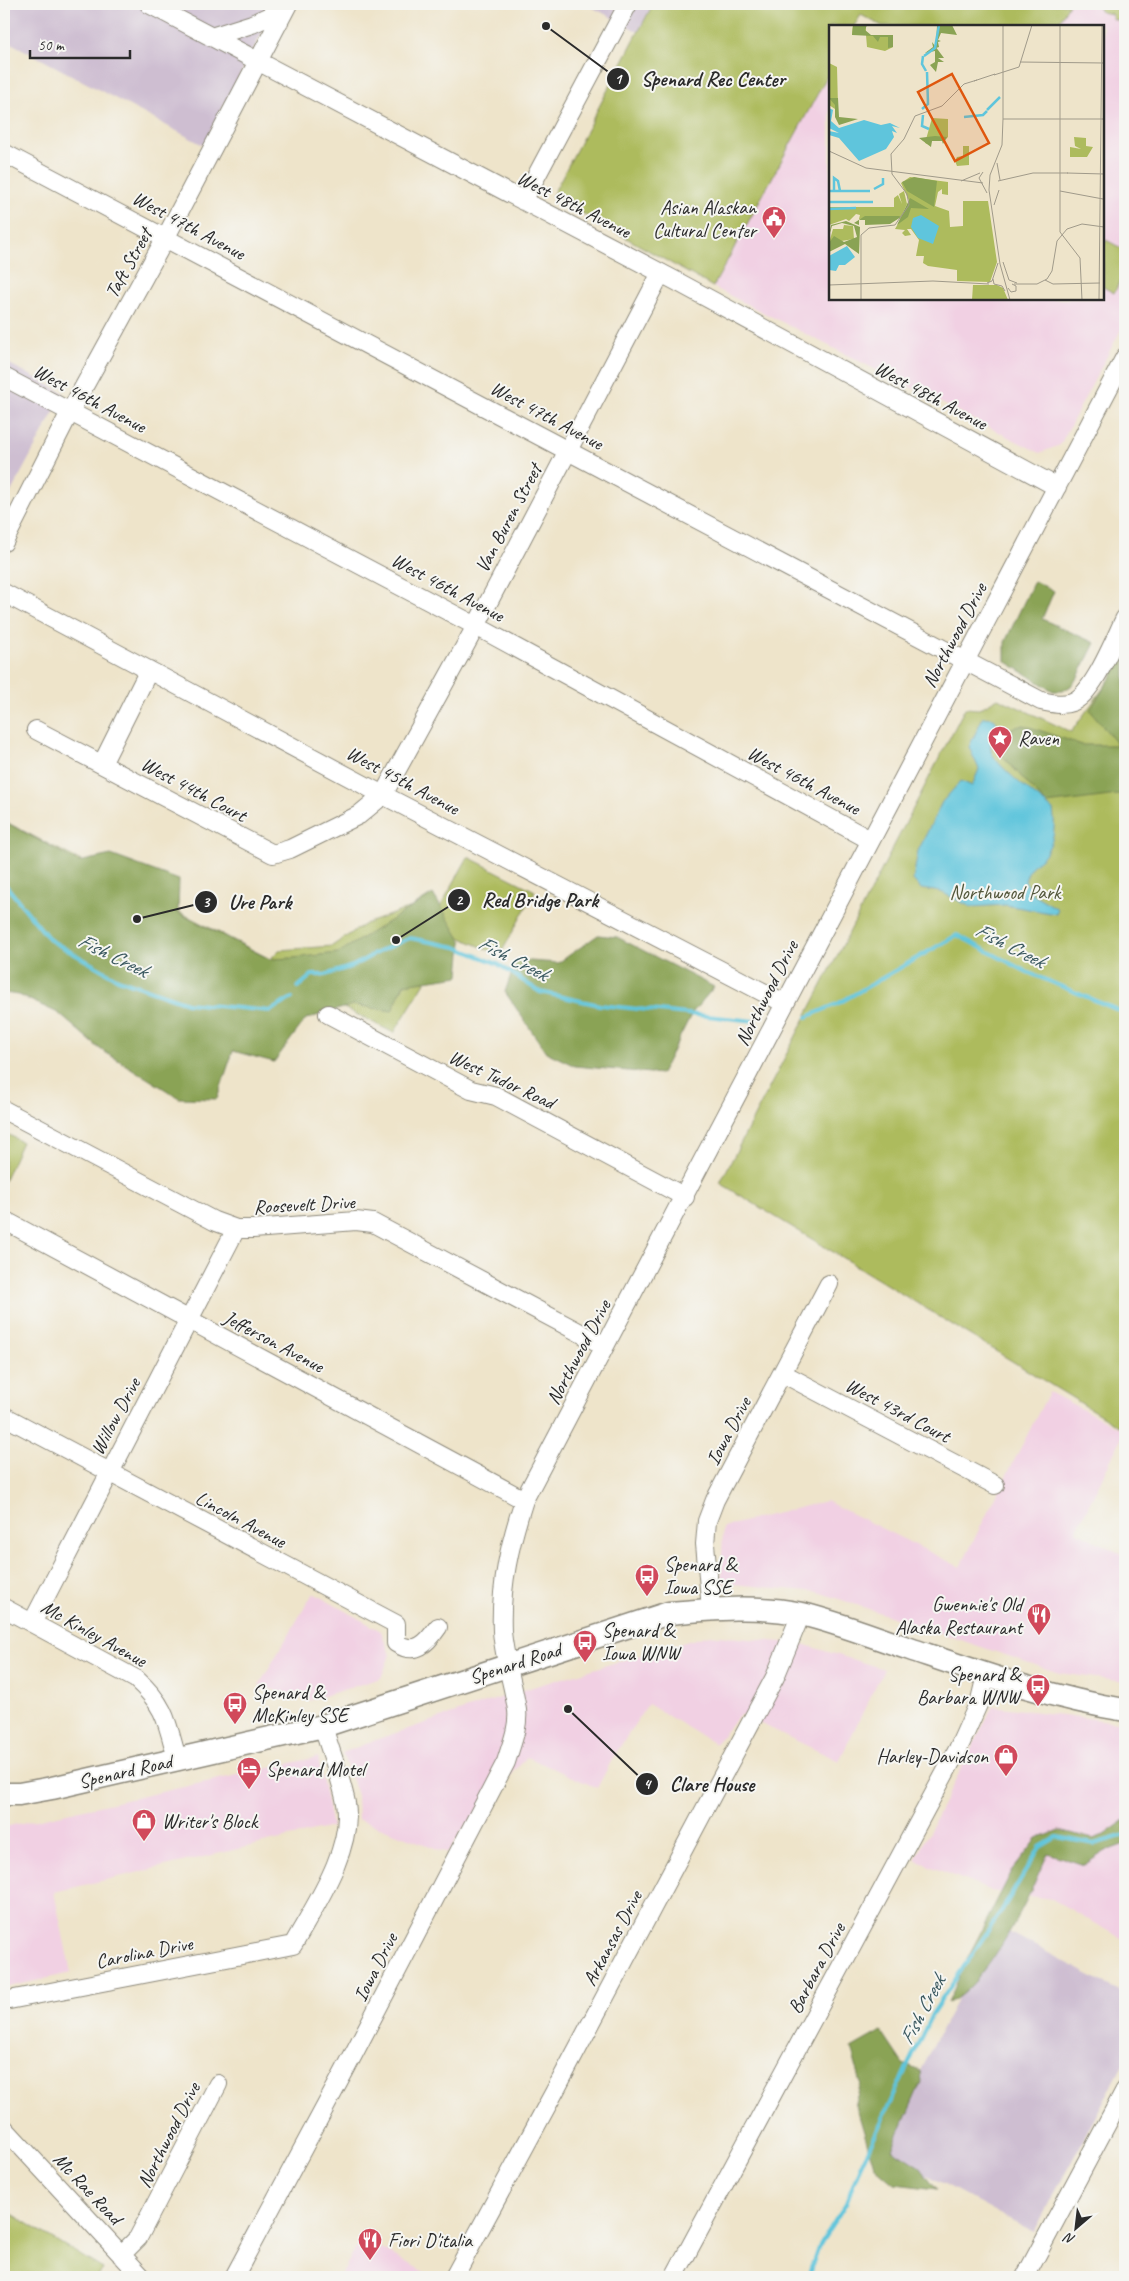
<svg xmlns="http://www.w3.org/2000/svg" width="1129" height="2281" viewBox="0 0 1129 2281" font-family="Caveat,sans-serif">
  <rect width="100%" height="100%" fill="#f6f6f2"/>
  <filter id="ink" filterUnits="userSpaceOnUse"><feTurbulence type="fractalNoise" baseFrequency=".02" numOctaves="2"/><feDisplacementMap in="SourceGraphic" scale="10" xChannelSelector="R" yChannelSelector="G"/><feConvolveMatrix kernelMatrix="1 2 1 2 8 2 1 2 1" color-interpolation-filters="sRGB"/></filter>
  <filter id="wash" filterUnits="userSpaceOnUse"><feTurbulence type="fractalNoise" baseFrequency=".0096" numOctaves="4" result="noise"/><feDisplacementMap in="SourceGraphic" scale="20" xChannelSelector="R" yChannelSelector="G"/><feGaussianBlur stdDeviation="1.12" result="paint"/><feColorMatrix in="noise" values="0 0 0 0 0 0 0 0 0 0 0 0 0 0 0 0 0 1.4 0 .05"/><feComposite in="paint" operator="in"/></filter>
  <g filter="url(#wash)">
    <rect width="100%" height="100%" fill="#eee4ca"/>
    <path fill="#f1d0e3" d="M1069 4H1125V322L1060 445 1040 453 713 287 830 71V299H1103V26H1057Z
      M1049 1392 1125 1431 1076 1531 1125 1556V1682L1059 1673 818 1592 721 1583 723 1527 826 1501 960 1567Z
      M313 1593 381 1631 390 1655 381 1678 308 1701 259 1685Z
      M709 1635 802 1644 884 1669 839 1761 740 1714 715 1744 648 1704 614 1756 597 1788 527 1757 461 1832 448 1853 358 1819 357 1795 342 1753 381 1738 539 1685Z
      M993 1706 1125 1723V1940L1052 1899 991 1891 915 1860Z
      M318 1757 332 1827 54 1892 71 1973 4 1988V1827Z
      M361 2238 434 2277H340Z"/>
    <path fill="#cebed1" d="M4 4H277L203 145 9 42 4 52Z
      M586 4H653L639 32Z
      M4 361 64 393 4 505Z
      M996 1925 1125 1994V2061L1034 2232 879 2149Z"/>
    <path fill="#adbb5d" stroke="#6c7344" d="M653 4H1069L1057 26H882L861 15 854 26H830V71L713 287 552 196Z
      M1096 4H1125V23L1113 19 1111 14 1101 12Z
      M1106 240 1125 250V272L1114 293 1103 287V247Z
      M1110 679 1125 687V1430L720 1183 965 708 979 709 998 698 1071 732Z
      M4 821 270 959 279 950 332 946 365 924 420 904 438 911 468 857 535 891 500 955 454 935 394 1033 314 993Z
      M4 1132 22 1142 4 1181Z
      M4 2209 103 2269 98 2277H4Z"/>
    <path fill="#8aa354" stroke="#5a6740" d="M1034 581 1054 591 1042 619 1095 643 1078 677 1071 686 1063 691H1053L1005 661V642Z
      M1125 655V794L1046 804 1000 753 1004 730 1024 725 1082 745H1118L1090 710Z
      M4 821 78 862 111 855 179 880 178 913 270 959 293 958 338 953 433 894 462 942 459 976 404 984 392 1011 353 1005 306 1019 274 1062 233 1051 217 1099 179 1098 100 1049 58 1013 19 995 4 993Z
      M598 935 617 937 714 987 692 1013 661 1074 575 1066 546 1052 505 992 516 960 558 963Z
      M1125 1820V1844L1106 1851 1084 1865 1048 1853C1031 1893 988 1986 948 2003L968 1957 1012 1871 1037 1839 1060 1830 1093 1839 1104 1835Z
      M881 2031 903 2064 920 2071 921 2082 892 2149 920 2167 937 2189 895 2184 874 2166 855 2102 861 2083 851 2048Z"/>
    <path fill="#5fc5dc" stroke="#457884" d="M983 717 994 718 998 725C995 733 989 742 991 751 995 766 1039 798 1053 810 1055 823 1055 838 1048 849 1041 864 1031 859 1025 881L1033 894 1058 909 1056 914 1005 905 971 907 941 892 921 889 913 880 918 851 942 802 961 781 972 786 979 769 969 747Z"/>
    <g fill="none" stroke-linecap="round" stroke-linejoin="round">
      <path stroke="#5fc5dc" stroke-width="4" d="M4 883 50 940 118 979 187 1003 270 1011 292 998
        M298 987 312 975H325L353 966 376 953 410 938 456 947 498 964 540 992 600 1005 755 1021
        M807 1017 839 1003 957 935 1027 972 1125 1013
        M808 2277 818 2248 846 2203 860 2167 932 2014 1002 1910 1040 1847 1057 1837 1094 1844 1125 1835"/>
    </g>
  </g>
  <g filter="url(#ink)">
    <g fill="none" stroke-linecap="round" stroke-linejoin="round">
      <defs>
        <path id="minor" d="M149 4 676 281 1057 487
          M211 37 252 24 285 9
          M4 153 1041 701C1050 703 1062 706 1072 702 1093 695 1115 638 1125 618
          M523 201 628 4
          M4 377 476 626 870 840
          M4 542 70 412 166 237 288 4
          M4 593 383 795 784 1003
          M36 730 273 854 290 849 359 815 383 795 476 626 661 273
          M102 764 149 670
          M328 1014 471 1090 496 1096 685 1197
          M4 1110 214 1221 236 1229H253L356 1221 373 1223 605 1346
          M4 1220 524 1500
          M782 1373 995 1485
          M4 1416 396 1624V1643C416 1656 427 1643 438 1627
          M4 1608 136 1679C166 1706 167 1722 177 1759
          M711 1609 705 1544 707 1521 715 1500 829 1284
          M32 1623 236 1229
          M4 2001 293 1945C314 1907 354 1849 346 1803 341 1777 330 1751 323 1726
          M4 2128 142 2277
          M121 2255 138 2238 218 2084
          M234 2277 353 2055 506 1762C511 1745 519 1727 517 1710 513 1683 504 1658 502 1631 500 1585 510 1543 524 1500L1125 357
          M454 2277 556 2089 775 1677 801 1614
          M674 2277 958 1749 980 1700 986 1675
          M1025 2277 1125 2090"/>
        <path id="major" d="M4 1794H19L52 1788 323 1726 669 1613C713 1609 758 1605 802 1614 839 1623 874 1637 910 1649 981 1673 1051 1698 1125 1710"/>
      </defs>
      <use href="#minor" stroke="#8c887a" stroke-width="20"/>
      <use href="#major" stroke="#8c887a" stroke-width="25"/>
      <use href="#minor" stroke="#fff" stroke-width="18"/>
      <use href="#major" stroke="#fff" stroke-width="22"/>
    </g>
  </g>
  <defs>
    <symbol id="civic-pin" viewBox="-11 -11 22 30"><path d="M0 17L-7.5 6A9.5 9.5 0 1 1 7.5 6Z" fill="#d1495b" stroke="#f6f6f2"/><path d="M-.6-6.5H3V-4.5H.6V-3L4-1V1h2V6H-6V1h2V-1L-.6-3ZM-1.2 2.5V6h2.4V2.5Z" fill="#fff"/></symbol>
    <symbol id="sight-pin" viewBox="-11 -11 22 30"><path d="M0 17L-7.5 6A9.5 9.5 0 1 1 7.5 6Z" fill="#d1495b" stroke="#f6f6f2"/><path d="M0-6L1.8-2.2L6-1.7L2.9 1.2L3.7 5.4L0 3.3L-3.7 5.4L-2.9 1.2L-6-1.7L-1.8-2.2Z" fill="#fff"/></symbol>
    <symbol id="bus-pin" viewBox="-11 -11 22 30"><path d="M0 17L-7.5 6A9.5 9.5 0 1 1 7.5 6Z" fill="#d1495b" stroke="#f6f6f2"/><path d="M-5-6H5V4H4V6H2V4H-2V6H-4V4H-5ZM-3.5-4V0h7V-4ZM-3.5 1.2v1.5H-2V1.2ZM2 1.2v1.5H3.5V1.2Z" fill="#fff"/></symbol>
    <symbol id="restaurant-pin" viewBox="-11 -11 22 30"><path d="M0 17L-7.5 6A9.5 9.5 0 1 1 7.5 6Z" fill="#d1495b" stroke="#f6f6f2"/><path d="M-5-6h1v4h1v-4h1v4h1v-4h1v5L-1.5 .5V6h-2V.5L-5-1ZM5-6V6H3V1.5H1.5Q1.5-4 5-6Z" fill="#fff"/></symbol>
    <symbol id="shop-pin" viewBox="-11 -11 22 30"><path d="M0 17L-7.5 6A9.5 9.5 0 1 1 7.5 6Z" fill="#d1495b" stroke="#f6f6f2"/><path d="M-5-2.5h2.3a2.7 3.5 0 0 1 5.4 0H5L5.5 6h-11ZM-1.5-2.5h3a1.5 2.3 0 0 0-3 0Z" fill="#fff"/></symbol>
    <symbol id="hotel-pin" viewBox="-11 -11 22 30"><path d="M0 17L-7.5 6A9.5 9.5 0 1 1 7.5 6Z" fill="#d1495b" stroke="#f6f6f2"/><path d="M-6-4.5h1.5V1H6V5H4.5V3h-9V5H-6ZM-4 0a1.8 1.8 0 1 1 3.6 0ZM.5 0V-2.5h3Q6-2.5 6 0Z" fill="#fff"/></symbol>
  </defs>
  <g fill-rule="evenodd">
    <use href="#civic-pin" x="760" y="204" width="28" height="38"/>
    <use href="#sight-pin" x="986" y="724" width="28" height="38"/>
    <use href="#bus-pin" x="633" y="1562" width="28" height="38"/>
    <use href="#restaurant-pin" x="1025" y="1601" width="28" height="38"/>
    <use href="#bus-pin" x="571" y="1628" width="28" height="38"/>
    <use href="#bus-pin" x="1024" y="1672" width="28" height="38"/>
    <use href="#bus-pin" x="221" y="1690" width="28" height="38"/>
    <use href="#shop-pin" x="992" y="1742" width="28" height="38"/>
    <use href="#hotel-pin" x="235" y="1755" width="28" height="38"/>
    <use href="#shop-pin" x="130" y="1807" width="28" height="38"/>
    <use href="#restaurant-pin" x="356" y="2226" width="28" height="38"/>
  </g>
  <g text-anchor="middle" stroke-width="4" stroke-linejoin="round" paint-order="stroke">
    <g font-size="20" fill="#2b2b2b" stroke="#f6f6f2">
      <text transform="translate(574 204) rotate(27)" y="7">West 48th Avenue</text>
      <text transform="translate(189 225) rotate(28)" y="7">West 47th Avenue</text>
      <text transform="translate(128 263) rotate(-61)" y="7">Taft Street</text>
      <text transform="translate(931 395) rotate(28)" y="7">West 48th Avenue</text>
      <text transform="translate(90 398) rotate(28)" y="7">West 46th Avenue</text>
      <text transform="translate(547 415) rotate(28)" y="7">West 47th Avenue</text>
      <text transform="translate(508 518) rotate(-62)" y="7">Van Buren Street</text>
      <text transform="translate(448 587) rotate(28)" y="7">West 46th Avenue</text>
      <text transform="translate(954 635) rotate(-62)" y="7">Northwood Drive</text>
      <text transform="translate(403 780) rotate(28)" y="7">West 45th Avenue</text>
      <text transform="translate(804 780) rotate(28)" y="7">West 46th Avenue</text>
      <text transform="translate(194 789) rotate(28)" y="7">West 44th Court</text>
      <text transform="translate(766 993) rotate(-63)" y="7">Northwood Drive</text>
      <text transform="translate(502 1079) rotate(25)" y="7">West Tudor Road</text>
      <text transform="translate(304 1204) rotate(-3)" y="7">Roosevelt Drive</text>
      <text transform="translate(274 1341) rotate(28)" y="7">Jefferson Avenue</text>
      <text transform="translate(578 1352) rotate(-62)" y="7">Northwood Drive</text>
      <text transform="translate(898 1410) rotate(28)" y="7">West 43rd Court</text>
      <text transform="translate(115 1416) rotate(-62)" y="7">Willow Drive</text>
      <text transform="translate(728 1431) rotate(-62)" y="7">Iowa Drive</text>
      <text transform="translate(241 1519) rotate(28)" y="7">Lincoln Avenue</text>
      <text transform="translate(94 1633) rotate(29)" y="7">Mc Kinley Avenue</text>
      <text transform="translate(515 1663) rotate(-18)" y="7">Spenard Road</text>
      <text transform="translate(125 1771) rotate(-13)" y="7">Spenard Road</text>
      <text transform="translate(612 1938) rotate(-62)" y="7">Arkansas Drive</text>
      <text transform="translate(144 1952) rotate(-11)" y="7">Carolina Drive</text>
      <text transform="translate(375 1967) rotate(-63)" y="7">Iowa Drive</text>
      <text transform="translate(816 1968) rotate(-62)" y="7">Barbara Drive</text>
      <text transform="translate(168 2135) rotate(-63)" y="7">Northwood Drive</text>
      <text transform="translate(88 2188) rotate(47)" y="7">Mc Rae Road</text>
    </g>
    <g font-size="20" fill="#2b2b2b" stroke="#f6f6f2" text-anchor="start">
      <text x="756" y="214" text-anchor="end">Asian Alaskan<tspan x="756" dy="23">Cultural Center</tspan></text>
      <text x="1018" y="745">Raven</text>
      <text x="664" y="1571">Spenard &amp;<tspan x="664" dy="23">Iowa SSE</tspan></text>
      <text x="1022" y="1611" text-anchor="end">Gwennie's Old<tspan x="1022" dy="23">Alaska Restaurant</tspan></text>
      <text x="602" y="1637">Spenard &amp;<tspan x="602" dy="23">Iowa WNW</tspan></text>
      <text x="1020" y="1681" text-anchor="end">Spenard &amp;<tspan x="1020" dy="23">Barbara WNW</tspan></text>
      <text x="252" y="1699">Spenard &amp;<tspan x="252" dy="23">McKinley SSE</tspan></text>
      <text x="988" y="1763" text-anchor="end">Harley-Davidson</text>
      <text x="266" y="1776">Spenard Motel</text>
      <text x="162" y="1828">Writer's Block</text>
      <text x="388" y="2247">Fiori D'italia</text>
    </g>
    <g font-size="20" fill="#52563a" stroke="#f6f6f2">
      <text x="1005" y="899">Northwood Park</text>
    </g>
    <g font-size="21" font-style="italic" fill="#3b5960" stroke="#f6f6f2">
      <text transform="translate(1010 945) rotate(27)" y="7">Fish Creek</text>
      <text transform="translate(113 955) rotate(26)" y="7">Fish Creek</text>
      <text transform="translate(513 958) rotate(27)" y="7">Fish Creek</text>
      <text transform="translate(922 2010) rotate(-62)" y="7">Fish Creek</text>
    </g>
  </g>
  <g transform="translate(829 25)">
    <rect width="275" height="275" fill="#eee4ca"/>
    <path d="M24 0H37V9L41 10H64V22L56 26 38 22 37 10H23ZM0 38 8 42 9 81 6 84 0 80ZM103 93 119 94V112L116 115H103L101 120 96 118ZM245 112 257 113V121L264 122 258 132H241V122L252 124 246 121ZM134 121H140V140L128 141 126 136 128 132 134 131ZM81 152 119 157V170L113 169V164L109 167 106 181 120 186 121 202 134 201V176H159L168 237 161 257 128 256V245L99 241 94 238 95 231H87L90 215 82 204H78L82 210 76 211 73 208 76 205 66 204 81 178 72 158ZM75 166 78 179 72 192 30 194 31 190 27 189 20 196 17 194 0 200V182H65V173L69 170 73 179 70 169ZM15 200 24 201 25 214 0 218 4 204H14ZM168 260 174 263 179 275H143L144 260Z" fill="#adbb5d"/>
    <path d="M24 0H38L36 5 42 10H64V22L59 23V12H51L49 17 44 11 23 10ZM108 0H123L128 10 112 8 109 15 112 16 109 17 110 22 107 23ZM103 17 115 33H109L115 37H109L107 47 101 40 106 37V26L96 28 104 22ZM0 73H9L10 92 29 94 10 100 6 92V80ZM106 111 118 112 114 119 113 116H103L102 122 90 113ZM85 152 108 156 105 182 78 166 73 157ZM81 173 100 184 82 183 79 192 68 200ZM36 191H70L72 192 61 199 36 200V195H30V200L25 198ZM17 196 31 202 30 229 16 219 0 227V218L5 211 15 217 28 212 25 201 13 198 3 201 0 211 2 200Z" fill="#8aa354"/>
    <path d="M0 83 4 85 2 96 10 103 35 95 52 100 61 98 71 103 63 101 68 108 63 106 65 112 57 124 30 136 10 113 0 110V106L10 108 0 103ZM92 190 110 201 104 219 89 213 82 202 84 193ZM18 221 26 232 16 240H10L7 246 0 245V231Z" fill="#5fc5dc"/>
    <path fill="none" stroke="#5fc5dc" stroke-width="2.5" d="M94 31 93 39 97 46M95 31 106 23 110 0M93 84 99 79 98 47M158 85 171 72M94 90 93 101 100 104M135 92 154 90 158 86M45 164 54 159V153M0 166H41M5 166V153L9 156 11 166M0 177H44M0 184 27 183"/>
    <path fill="none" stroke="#a09a8a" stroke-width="1" d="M174 0V94H274M231 0V207L251 233 253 275M191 37 275 38M165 50 190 42 203 0M145 56 166 49M174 94 173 120 161 150 160 165 171 239 181 275M0 126 37 143 154 158M168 138 171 155M154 147 150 153 158 168M238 148 275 149M132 156 151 148M169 156 204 148H239M231 166 274 174M165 180 170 165M174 237 180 255 188 258M164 254 165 259 173 261 176 266M216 255 224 259 271 258M158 258 163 256 169 238M185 259H208L218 254 223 246 228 216 238 204 253 199 275 202M0 260 104 256 160 259M179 263 182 267 187 266V261L183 259M32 275V210L40 203 66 200 80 180 78 169 63 149 62 129 75 114 86 91 113 81 135 59 148 55M270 275 273 0"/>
    <path fill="#df570e" fill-opacity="0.15" stroke="#df570e" stroke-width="2.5" d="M123 49 160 118 126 136 89 67Z"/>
    <rect width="275" height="275" fill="none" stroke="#2b2b2b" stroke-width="2.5"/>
  </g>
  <path fill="none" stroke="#2b2b2b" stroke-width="2" d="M546 26L618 79M396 940L459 900M137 919L206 902M568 1709L647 1784"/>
  <g fill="#2b2b2b" stroke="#f6f6f2" stroke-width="2">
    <circle cx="546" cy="26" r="5"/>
    <circle cx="396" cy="940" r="5"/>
    <circle cx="137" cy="919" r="5"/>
    <circle cx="568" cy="1709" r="5"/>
    <circle cx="618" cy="79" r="12"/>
    <circle cx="459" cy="900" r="12"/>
    <circle cx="206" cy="902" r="12"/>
    <circle cx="647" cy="1784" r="12"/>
  </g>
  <g font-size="15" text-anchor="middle" font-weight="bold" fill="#fff">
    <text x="618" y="84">1</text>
    <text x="459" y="905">2</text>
    <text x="206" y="907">3</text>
    <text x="647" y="1789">4</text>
  </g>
  <g font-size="21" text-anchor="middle" font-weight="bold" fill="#2b2b2b" stroke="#f6f6f2" stroke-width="4" stroke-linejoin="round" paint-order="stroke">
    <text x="713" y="86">Spenard Rec Center</text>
    <text x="540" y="907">Red Bridge Park</text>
    <text x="260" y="909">Ure Park</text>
    <text x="712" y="1791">Clare House</text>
  </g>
  <rect width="1129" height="2281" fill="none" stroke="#f6f6f2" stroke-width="20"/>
  <g transform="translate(1076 2228) rotate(208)" stroke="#f6f6f2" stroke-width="4" paint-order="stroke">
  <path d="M0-4L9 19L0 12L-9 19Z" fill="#2b2b2b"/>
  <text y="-8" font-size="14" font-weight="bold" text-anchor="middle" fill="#2b2b2b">N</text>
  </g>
  <path d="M30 50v8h100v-8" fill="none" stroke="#2b2b2b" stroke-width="2.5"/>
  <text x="38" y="50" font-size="15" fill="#2b2b2b" stroke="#f6f6f2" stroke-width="4" paint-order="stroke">50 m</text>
</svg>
